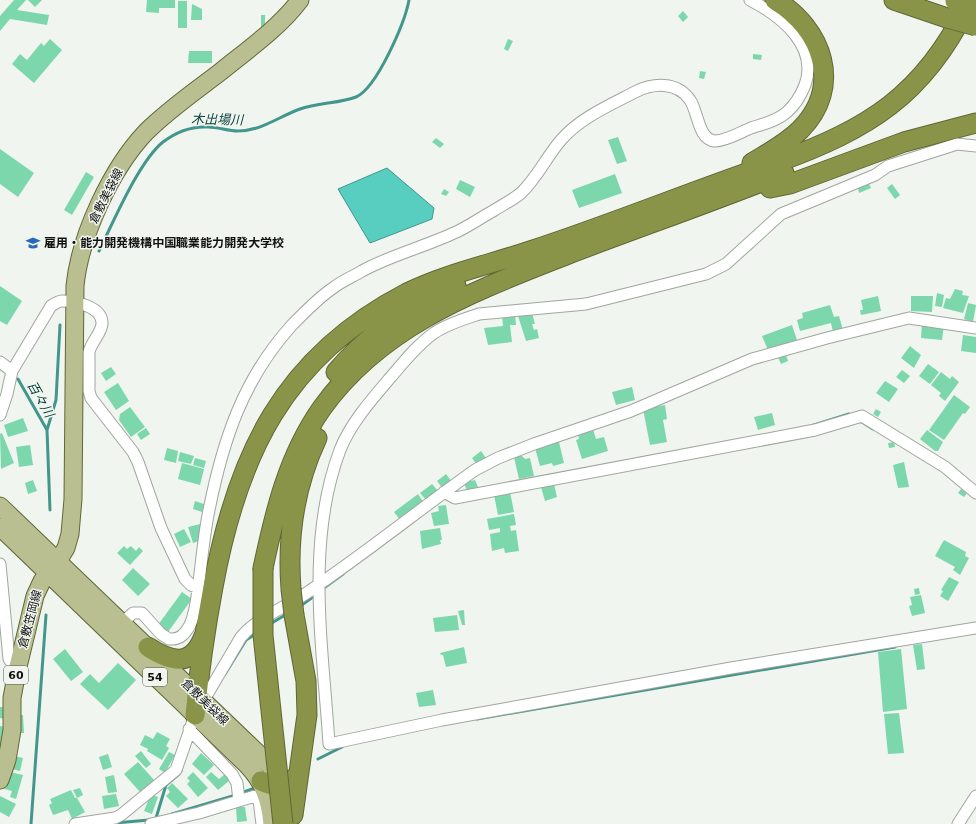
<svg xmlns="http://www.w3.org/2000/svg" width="976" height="824" viewBox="0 0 976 824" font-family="'DejaVu Sans','Noto Sans JP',sans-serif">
  <rect width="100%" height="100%" fill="#f0f5ef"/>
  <path fill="#58cec1" stroke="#43968c" d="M387 168 434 208 432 219 370 243 338 189Z"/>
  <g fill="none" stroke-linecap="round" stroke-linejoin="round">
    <path stroke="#43968c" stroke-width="3" d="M99 251C113 223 139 161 163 142 176 132 191 126 208 127 218 127 228 131 238 131 261 131 278 117 300 109 317 103 341 103 356 97 377 88 405 22 409 0
      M18 379 47 430
      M859 420 873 429
      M811 426 849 414 852 416
      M50 510 47 430 56 400 60 325
      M321 590 343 574
      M299 607 317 594
      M270 624 287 614
      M225 674 246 640 257 633
      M477 719 895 647
      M318 759 342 747
      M241 793 255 788
      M172 814 236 795
      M156 818 166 785 179 774 181 771
      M115 823 149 820
      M31 824 46 615"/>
  </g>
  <path fill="#7dd7ac" d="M14 0H26L17 10 49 15 47 25 10 19 0 31V16Z
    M28 0H42L35 7Z
    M147 0H175V8H159V13L146 12Z
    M178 1H187V28H178Z
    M192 4 202 9V20H191Z
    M683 11 688 17 683 22 678 16Z
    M261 15H265V28L261 27Z
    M50 39 62 50 34 83 12 64 20 54 27 60 41 43 44 46Z
    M508 39 513 41 508 51 504 49Z
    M189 51H212V63H188Z
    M753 54 762 55 761 60 753 59Z
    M700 71 706 72 704 79 699 78Z
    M618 137 627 161 617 164 608 140Z
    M436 138 444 144 440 148 432 142Z
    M0 149 34 173 18 197 0 184Z
    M86 172 94 177 72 215 64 210Z
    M615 174 622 193 579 208 572 190Z
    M460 180 475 187 470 197 456 189Z
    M869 184 871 188 859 193 858 188Z
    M892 184 900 195 895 199 887 188Z
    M444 189 449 192 446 196 441 194Z
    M0 286 22 301 7 325 0 321Z
    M955 289 963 291 962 295 969 296 963 313 943 308 946 298 950 299Z
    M937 293 944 295 942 307 935 306Z
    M878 296 881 311 861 315 860 310H863L861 300Z
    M911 296H933L932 312 911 311Z
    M968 303 976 305 973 322 964 319Z
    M830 305 834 317 839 316 843 330 833 332 831 323 800 331 797 320 803 318 802 313Z
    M532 313 535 324H532L534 330 537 329 539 338 526 341 518 316Z
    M515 314 516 325H510L512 342 488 345 484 328 503 326 502 316Z
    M922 323 944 325 942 340 921 338Z
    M792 325 797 340 768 350 762 336Z
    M963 335 976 337V353L961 351Z
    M910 346 921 355 914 368 901 358Z
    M785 352 788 361 781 364 777 355Z
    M928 364 939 372 930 384 919 376Z
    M111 367 116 374 106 381 101 373Z
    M902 370 910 376 904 383 896 377Z
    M941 372 950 379 952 376 959 382 945 401 939 396 941 393 931 385Z
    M885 381 898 389 889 402 876 393Z
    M118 383 129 401 116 410 104 392Z
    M632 387 635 400 616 405 612 392Z
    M954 395 970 407 965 414 963 413 944 440 929 430Z
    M665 405 667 419 663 420 667 442 650 445 643 409Z
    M130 407 145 427 131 437 119 420 120 414Z
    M876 409 881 412 878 417 873 414Z
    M772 413 775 425 758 430 754 417Z
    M23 418 28 431 8 437 4 425Z
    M592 426 596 439 604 437 608 451 582 459 576 440 579 439 577 431Z
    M146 428 150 434 141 440 137 434Z
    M927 430 943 442 938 451H935L920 439Z
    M2 433 14 463 1 469 0 434Z
    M559 442 564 463 553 466 552 463 540 466 535 448Z
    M894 442 895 447 889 448 888 443Z
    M30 445 33 465 19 467 16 447Z
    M167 448 178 451 176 463 164 460Z
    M481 451 486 458 477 465 472 458Z
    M180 452 194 456 191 464 178 461Z
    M521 455 525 459 530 458 534 476 519 479 514 457Z
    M195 458 206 461 204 468 193 465Z
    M904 462 909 487 898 488 893 465Z
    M182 463 204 469 200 485 178 479Z
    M446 474 452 482 443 489 437 481Z
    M470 477 471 481 475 480 478 487 467 491 463 480Z
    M33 480 37 491 28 494 25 483Z
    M432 484 439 492 427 501 420 493Z
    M554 484 557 497 545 501 541 487Z
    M961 489 967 493 964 497 958 493Z
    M510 492 514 512 498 515 494 495Z
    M418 494 424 503 400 520 394 512Z
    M195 501 204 504 202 512 193 509Z
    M446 505 449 524 434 526 431 513 439 511 438 506Z
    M514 514 516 525 510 526 511 531 516 530 519 551 505 553 504 548 492 551 490 534 500 532V528L489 530 487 519Z
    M200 524 202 530 200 531 199 541 193 543 188 527Z
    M440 528 442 540H440L441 544 422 549 420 531Z
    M184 529 191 542 180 547 174 534Z
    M944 540 966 552 965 556 969 558 960 575 953 570 955 567 935 556Z
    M124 546 127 549 131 546 136 551 139 547 143 551 130 565 117 553Z
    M133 568 150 584 138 596 122 580Z
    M949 577 959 582 948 601 940 596 943 591 941 590Z
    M919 588 920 594 915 595 914 589Z
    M182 592 192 599 168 632 158 625Z
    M921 595 925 613 912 616 909 606 912 605 910 597Z
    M464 610 465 625H462L458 611Z
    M457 615 459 630 435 632 433 618Z
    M922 644 925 669 917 670 913 645Z
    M464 647 467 663 446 667 443 655H441L440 653Z
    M65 649 83 672 71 681 53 659Z
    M901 649 907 709 883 712 878 652Z
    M118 663 136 680 108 710 80 684 90 674 99 683Z
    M433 690 436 705 419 707 416 693Z
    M0 707H7L6 719 0 718Z
    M899 713 904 753 888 754 884 714Z
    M16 715H23L24 733H16Z
    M0 726 6 727 2 749H0Z
    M157 732 170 739 166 746 169 748 162 760 147 751 148 749 140 745 145 735 153 739Z
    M141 751 151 764 146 768 135 756Z
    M169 752 175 755 165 773 159 769Z
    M201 753 214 765 204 775 192 764Z
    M108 754 112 767 103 770 99 757Z
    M10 755 23 758 20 771 7 768Z
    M138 762 154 780 140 792 124 774Z
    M6 771 23 775 16 799 10 797 12 791 1 788Z
    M193 772 208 788 198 797 187 784 190 781 187 778Z
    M211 772 219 779 225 774 230 780 218 790 206 777Z
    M114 775 117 792 108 793 105 777Z
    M172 783 188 799 178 808 166 796 170 792 167 788Z
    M80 788 83 795 77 798 85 812 72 819 68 810 53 815 49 805 52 803 50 799 71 790 75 798H77L73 790Z
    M116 794 119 806 104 809 102 796Z
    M152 795 158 797 152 814 144 811 149 799H151Z
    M0 796 16 804 9 817 0 812Z
    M236 807H245L247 821 237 822Z"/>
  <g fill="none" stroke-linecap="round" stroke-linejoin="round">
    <defs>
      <path id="minor" d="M976 146 957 144 888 166 875 175 781 214 726 264 706 274 586 304 479 314C464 319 447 324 434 333 417 345 403 363 390 378 372 399 350 424 340 450 305 543 323 648 329 744L442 720 731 668 976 628
        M0 362 12 371
        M0 415 7 394 12 371 51 306C54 304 59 301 62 301 76 301 103 307 102 324 101 334 91 342 89 352V391L91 398 133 452 138 462 161 528 185 579 191 585 198 588
        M444 492 455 498 815 430 862 416 945 467 976 493
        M0 564 9 659 17 671
        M122 623 133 613H142L161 634 169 639C180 640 185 634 190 625 196 612 197 596 199 582 202 558 204 534 209 510 223 440 243 379 292 325 305 312 318 298 333 288 342 281 352 277 362 271 391 255 424 247 454 233 468 227 480 218 493 211 502 205 513 200 521 193 537 178 547 156 561 140 580 118 610 105 635 92 653 83 677 81 690 100 698 111 698 140 715 141 726 141 741 132 751 128 763 124 777 121 787 112 795 105 801 95 805 85 819 46 781 16 750 0
        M189 729 232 774 237 783 239 800
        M75 824 115 818 121 815 176 770 195 715 241 637C260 615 288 607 311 590 367 552 420 509 475 470L498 458 534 444 631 411 752 359 827 338 909 318 976 328
        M151 824 199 813 255 796 259 800 262 824
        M958 824 976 796"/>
      <path id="primary" d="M0 506 267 762 281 779
        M0 527 247 765C264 783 270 800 272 824
        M0 780 7 760 12 730V698L17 671 35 596 42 581 58 561 66 548 70 534 73 499 75 286C80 236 111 169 146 132 168 110 194 92 219 73 247 50 278 29 300 0"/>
      <path id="motorway" d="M894 0 947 18
        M752 163C768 153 786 144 800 130 843 87 823 29 775 0
        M770 188 790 184 904 142 976 123
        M336 372C368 334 411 306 456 286
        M263 568C275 512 288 456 322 408 383 323 478 290 571 253 642 226 714 201 784 173
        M291 589C287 536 294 487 317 438
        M148 647C171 662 192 668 204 636
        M195 715C199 672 205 630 213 587 237 456 283 357 407 293 446 274 488 265 530 251 613 224 695 190 778 162 868 129 923 96 967 7
        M261 781C272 786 283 789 293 779
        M293 815 307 715 306 681 294 615"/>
    </defs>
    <use href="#minor" stroke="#a1a59f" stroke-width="13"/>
    <use href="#primary" stroke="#606735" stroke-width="19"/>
    <use href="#motorway" stroke="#606735" stroke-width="21"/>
    <use href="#minor" stroke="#fff" stroke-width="11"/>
    <use href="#primary" stroke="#b9bf91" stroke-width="17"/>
    <use href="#motorway" stroke="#8a9448" stroke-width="19"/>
    <defs>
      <path id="motorway-bridge" d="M955 1 976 8
        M947 18 976 26
        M263 568V635L283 824
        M291 589 294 615"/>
    </defs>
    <use href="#motorway-bridge" stroke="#606735" stroke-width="21" stroke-linecap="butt"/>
    <use href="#motorway-bridge" stroke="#8a9448" stroke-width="19"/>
  </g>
  <defs>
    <symbol id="university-bare" viewBox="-9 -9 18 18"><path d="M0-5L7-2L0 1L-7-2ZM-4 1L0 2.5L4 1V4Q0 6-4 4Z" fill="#266abb" stroke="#f0f5ef" stroke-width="2.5" paint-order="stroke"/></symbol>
  </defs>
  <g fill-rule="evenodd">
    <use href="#university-bare" x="23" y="233" width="20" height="20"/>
  </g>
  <g text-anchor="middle" stroke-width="3" stroke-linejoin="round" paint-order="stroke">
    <g fill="#f0f5ef" stroke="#555754" stroke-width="1">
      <rect x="4" y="666" width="24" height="18" rx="3"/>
      <rect x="143" y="668" width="24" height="18" rx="3"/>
    </g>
    <g font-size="11" font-weight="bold" fill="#121311">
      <text x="16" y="679">60</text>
      <text x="155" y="681">54</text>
    </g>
    <g font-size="12" fill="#121311" stroke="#f0f5ef">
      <text transform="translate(106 196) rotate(-63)" y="4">倉敷美袋線</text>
      <text transform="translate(30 619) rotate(-75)" y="4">倉敷笠岡線</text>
      <text transform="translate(205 702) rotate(44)" y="4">倉敷美袋線</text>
    </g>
    <g font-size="12" font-weight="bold" fill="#121311" stroke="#f0f5ef" text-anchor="start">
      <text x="44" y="247">雇用・能力開発機構中国職業能力開発大学校</text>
    </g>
    <g font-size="13" font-style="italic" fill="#033c37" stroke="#f0f5ef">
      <text transform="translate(217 119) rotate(1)" y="5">木出場川</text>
      <text transform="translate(41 399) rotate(60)" y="5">百々川</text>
    </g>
  </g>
</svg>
